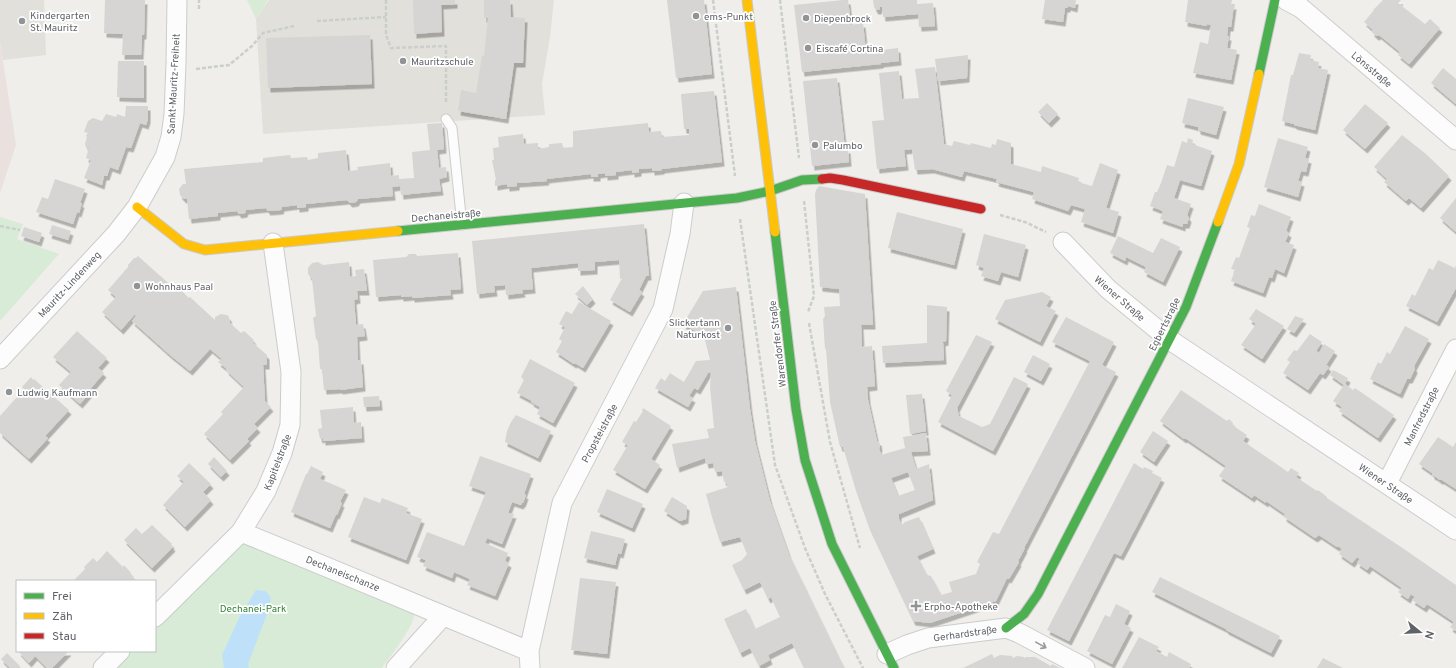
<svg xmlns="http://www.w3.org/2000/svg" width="1456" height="668" viewBox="0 0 1456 668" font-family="Overpass,sans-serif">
  <defs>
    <filter id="shadow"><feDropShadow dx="2.5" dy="4.5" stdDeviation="0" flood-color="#0004"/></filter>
  </defs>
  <rect width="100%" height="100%" fill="#efeeea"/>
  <path fill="#e2e0da" d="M0 0H44L46 55 3 60 0 42Z
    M269 0H554L550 37 542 84 545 115 263 134 256 19Z"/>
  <path fill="#eae0de" d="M0 42 16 145 0 193Z"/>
  <path fill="#d8ebd6" d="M247 0H268L256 19Z
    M0 217 23 224 17 239 59 254 0 321Z
    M242 539 413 609C413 610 415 615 414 615 413 628 390 657 382 668H108L125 651H155V621Z"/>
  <path fill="#bfe0f9" d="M256 590 266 591 271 598 269 609 248 664 249 668H224L222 655 240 616Z"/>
  <path fill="#d6d5d3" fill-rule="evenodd" filter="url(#shadow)" d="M105 0H145L144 35H142L141 55H122L123 34 104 33Z
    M413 0H455V4L441 5 442 32 414 34Z
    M484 0H510L511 17 525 18 523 63H514L506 119 458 111 461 90 476 93 482 56H484L488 18H484Z
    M667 0H704L712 74 676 78Z
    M843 0H848L851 25 863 23 866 52 898 48 899 61 881 63V64L802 72 794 5Z
    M873 0H917V4L933 3 935 26 919 27 918 14 883 17 882 7H880L879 10H876L874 7Z
    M1045 0H1076L1075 8 1068 6V8H1065L1063 22 1042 19Z
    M1188 0H1232L1231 5H1234L1231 27H1228L1227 36H1229L1227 48 1237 50 1231 80 1193 73 1200 42 1208 44 1211 25 1207 24V26L1185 22Z
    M1383 0H1401L1398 3 1425 24 1430 19 1440 28 1409 64 1398 55 1400 52 1379 35 1376 36 1372 32V29L1364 22 1374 10H1373Z
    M370 35 372 84 268 88 266 38Z
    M1299 53 1311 55 1310 60 1319 62 1318 68 1328 70 1315 130 1294 125V124L1282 121 1291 75H1293Z
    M968 55 967 78 938 81 935 59Z
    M118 61H144V98L117 97Z
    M935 67 944 144 952 146 954 141 970 145 971 143 991 148 992 144 996 145 997 139 1011 143V164L1041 172 1042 166 1079 178 1078 182 1092 186 1100 163 1118 170 1106 208 1119 212 1113 233 1081 222 1085 209 1071 205 1068 211 1032 199 1034 192 996 182 997 179 964 171 962 177 932 169 915 170 912 149 904 150 906 166 877 169 872 121 884 120 879 73 899 71 902 99 919 98 915 69Z
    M1443 68 1456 79V104L1431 83Z
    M837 78 845 149H848L849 162 812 166 803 81Z
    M714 91 722 162 662 169V170L652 171V168L639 169V172L632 173V170L616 172V175L605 176V173L598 174V177H591V174L546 179 547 181 517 183V186L507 187V184L495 186V180H496L492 160H494L493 148 499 147 498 137 523 134 524 144 538 143V149L549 147V144L562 143 563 148 573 147V131L648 123 649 132 661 131 662 137 689 135V129H684L681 94Z
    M1188 98 1224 107 1216 135 1198 130V127L1182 123Z
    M1047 103 1058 114 1049 123 1038 112Z
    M1365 104 1388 123 1365 149 1343 130Z
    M126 106H148V119L146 125 140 123 131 148 126 147 118 170 110 167 107 176H104L102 185 84 178 91 160 86 158 89 148H86L85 144 88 133 84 132 88 121 93 118 102 121 106 114 116 117 117 114 125 117Z
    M442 123 444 149 437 150 439 168 446 167 447 177 439 179 441 191 401 195 400 186 392 187 393 196 358 199 356 202 350 203 347 200 306 204V207L297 208V205L282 207 281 210 268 211 266 208 246 210 245 213 239 214 237 211 218 213V216L189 219 187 199H184L180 195 179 189 183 184H186L184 169 263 162V158L290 155 291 158 307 157 308 160 318 158V153L346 150 348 171 358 170 357 167 390 163 391 176 399 175V179L414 178 412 152 430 150 427 124Z
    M1402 135 1426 154 1449 176 1421 208 1409 198 1406 201 1384 182 1387 179 1374 167Z
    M1188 138 1193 140 1192 144 1212 151 1201 186 1180 180 1174 198 1191 204 1187 215 1189 218 1187 224H1183V227L1160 219 1163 211 1150 206 1155 192H1157L1161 183 1167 165 1174 167 1182 141 1187 143Z
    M1278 138 1308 147 1305 158 1309 159 1306 172 1301 171 1298 181 1302 182 1298 197 1264 187Z
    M55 179 85 189 80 203H82L79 213 77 212 73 224 36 212 42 197 48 199Z
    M819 186 865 194 873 325H861L862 347 872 346 875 386 867 387 868 400 877 441H879L880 447 879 448 881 455 905 448 903 437 926 433 928 451 911 452 916 469 929 464 933 500 899 514V519L902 525 905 522 919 517 933 549 917 556 927 575 931 576 941 595 952 592 949 582 976 574 980 564 977 562 993 532 999 534 1090 361 1052 342 1066 317 1114 342 1102 365 1116 372 1024 548H1025L1018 561 1019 562 1009 579 1007 578 996 601 930 623 913 621 870 530 856 491 843 447H840L830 402 826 349H825L823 319 825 316 824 307 840 306 839 289 820 287 815 195 816 190ZM908 472 915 490 898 496 891 478Z
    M1456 198V232L1440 218Z
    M1259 204 1291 217 1286 231 1289 233 1285 242 1294 245 1284 273 1275 269 1272 278 1269 277 1263 293 1231 281 1235 270 1231 269 1236 257 1239 258 1250 228 1247 227 1251 215 1255 216Z
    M897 212 963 229 954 265 888 248Z
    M644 224 649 276H646L639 290 642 292 630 312 610 300 621 280 624 278 620 279 619 260 595 262V270L578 271V263L531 268 533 289 522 290 523 293 506 295 505 285 494 286 495 292 477 294 472 241Z
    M52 225 71 231 68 240 49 234Z
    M24 227 42 233 39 242 21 236Z
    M984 234 1026 245 1018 277 1001 272 998 281 981 276 984 268 976 265Z
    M1118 236 1153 253 1161 238 1180 247 1163 282 1144 272 1146 267 1126 257 1125 261 1110 253Z
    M458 253 461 289 450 290 451 295 412 298V296L401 297V295L376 297 373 260 406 257 409 254H416L417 256Z
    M138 256 175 289 179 288 189 298 190 297 215 320V317L221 314 227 315 229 317 230 323 241 333 244 331 254 340 252 342 267 355V365H263L265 401 271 407 254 424 258 428 247 439 249 441 230 460 204 434 223 414 221 412 244 387 226 370 227 369 218 362 222 359 210 349 190 371 170 355 132 321 136 316 135 314 121 330 102 312 116 297 108 290 128 267V265L134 258H136Z
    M1438 260 1455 268 1456 265V288L1437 322 1406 306 1412 294 1415 296 1429 268 1433 270Z
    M318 262 323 265 349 262 350 277 356 276 355 270 364 269 367 291H357L358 299 354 300 356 325 363 324 365 336 357 337 358 360H361L363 387 340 390V389L324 390 322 369H320L318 341 316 339 313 318 316 316 312 279 308 274V268L312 263Z
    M583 286 593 299 587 305 575 294Z
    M736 287 750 409 755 441 770 501 789 555 844 668H804L792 643 768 655 770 660 759 666 750 648 740 653 724 619 746 609 755 629 780 617 771 597 768 599 760 582 744 590 732 565 742 560 747 554 740 537 720 542 712 517 706 494 728 487 726 481 724 482 722 471 715 472 713 463 706 464 705 458 677 468 672 444 709 438 707 429 714 428 710 387 711 372 708 373 698 390 694 388 689 396 693 398 688 407 655 388 661 378 665 381 670 373 684 382 696 361 710 360 704 336 683 324 703 291Z
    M1042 292 1051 297 1046 306 1056 311 1040 342 995 319 1005 300Z
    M579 302 611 321 583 368 575 363 574 364 556 352 562 341 559 339 565 327 559 324 566 311 572 314Z
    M927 305 947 307 946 341 943 342 944 360 883 363 882 346 927 343Z
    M1256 309 1284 326 1262 359 1241 345 1256 324 1249 319Z
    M1295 316 1304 319 1294 333 1287 329Z
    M1405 326 1429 339 1414 366 1415 369 1410 379H1407L1400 394 1370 379 1378 362 1381 364 1387 352 1390 354Z
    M77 331 107 358 98 368 104 373 91 388 92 390 80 404 59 385 71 372 53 357Z
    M1310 334 1322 342 1316 351 1319 353 1324 344 1335 351 1326 365 1329 367 1323 375 1320 373 1308 390 1283 373 1290 362 1287 360 1294 350 1297 351Z
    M976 335 992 342 957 408 959 416 982 427 990 424 1014 377 1028 384 993 451 938 422 952 395 946 391Z
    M1033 355 1050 364 1041 381 1024 372Z
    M530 359 575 383 553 423 537 414 540 407 531 402 532 401 517 393 524 380 521 377Z
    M1333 370 1348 378 1345 384 1353 390 1355 388 1394 415 1378 438 1339 411 1342 407 1333 401 1344 385 1330 375Z
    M31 377 33 380 34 379 69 410 45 436 48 438 29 459 0 433V416L24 389 22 387Z
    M1181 390 1227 421 1229 419 1233 423 1232 425 1247 435 1243 441 1288 472 1291 468 1299 473 1296 477 1317 491 1318 490 1327 497V498L1404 549 1456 585V631L1450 627 1454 622 1427 604 1424 608 1412 600 1415 597 1411 594 1408 599 1398 592 1402 588 1370 566 1367 570 1357 563 1360 559 1357 557 1352 563 1339 554 1342 549 1338 546 1337 547 1319 535 1315 538 1284 517 1285 514 1266 501V503L1254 495 1252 498 1219 476 1226 466 1185 438 1184 439 1160 421Z
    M922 394 926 431 910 434 906 395Z
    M379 396 380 406 364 407 363 397Z
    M353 407 354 423 361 422 362 438 323 441V438L320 439 318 429 322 428 320 410Z
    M643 408 671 426 651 459 660 465 645 489 613 470 628 445 622 442 634 421 636 422 643 411 642 410Z
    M516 415 551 431 538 458 505 442 507 431 511 422Z
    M1153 431 1168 441 1154 462 1140 452Z
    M1438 437 1453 447 1456 442V489L1442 480H1440L1436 477 1432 475V473L1419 464Z
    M480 456 531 474 524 494 526 495 523 503H522L521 505 512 502 508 513 514 514 502 544 487 538 485 543 508 553 505 561 509 563 495 596 467 585 470 579 454 572 452 578 423 566 426 560 417 557 427 532 464 546 486 492 469 486Z
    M214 457 227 471 221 477 208 464Z
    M189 463 211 484 203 492 211 500 185 527 163 505 184 482 177 476Z
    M1134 463 1143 469 1144 467 1153 471 1152 473 1162 478 1121 556 1114 553 1069 641 1047 630Z
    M311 466 323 472 320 479 346 490 340 502 342 503 337 515 336 514 330 528 291 512 306 474H307Z
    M607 489 643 504 632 528 597 512Z
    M364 497 380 503 382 498 408 508 406 513 422 519 406 560 348 537Z
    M672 497 687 506 686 519 680 521 664 511Z
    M152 525 172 544 171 545 173 547 152 568 124 540 136 528 142 534Z
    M591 531 625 539 621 554 618 553 615 565 584 558Z
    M107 551 123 567 124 565 131 573 130 574 137 581H76L74 580 85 569 84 567 93 558 97 562Z
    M1160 577 1280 636 1271 653 1226 630V629L1152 592Z
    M580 578 616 582 607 654 571 650Z
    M1116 604 1130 611 1124 624 1131 628 1112 664 1087 651 1105 615 1110 617Z
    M1139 637 1159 647 1156 651 1167 657 1169 652 1191 664 1189 668H1122Z
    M18 651H69L52 668H47L35 656 29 663Z
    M7 653 20 666 18 668H10L1 659Z
    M992 654 994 658 1000 655 1012 656 1013 658 1017 656 1024 657V658L1026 657H1035L1051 666 1052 664 1060 668H963Z
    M1323 658 1343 668H1317Z"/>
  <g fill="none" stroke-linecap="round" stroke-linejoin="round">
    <defs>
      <path id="lane" d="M446 119 452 128 462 225"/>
      <path id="street" d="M1286 0 1301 8 1456 140
        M1063 242 1108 289 1170 340 1456 530
        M0 359 116 234 137 207 165 157 171 137 174 114 176 63 177 0
        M1387 483 1456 349
        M241 532C338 571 433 612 529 651
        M155 617 241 532 266 491 282 453 290 425 291 372 273 243
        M887 654 907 645 928 638 1006 628 1019 633 1085 668
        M103 668 120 651
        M396 668 443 616
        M530 668 529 651 562 503 663 309 680 234 684 203"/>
      <path id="fast" d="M1259 74 1275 0
        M398 231 737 198 770 191 802 180 822 179
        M775 232 796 409 805 460 832 544 894 668
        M1006 628 1024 614 1038 594 1186 307 1218 222"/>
      <path id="slow" d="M747 0 775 232
        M137 207 184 244 205 250 398 231
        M1218 222 1239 164 1259 74"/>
      <path id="jam" d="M822 179 830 178 843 180 981 209"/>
    </defs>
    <use href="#lane" stroke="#cbcccc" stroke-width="11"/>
    <use href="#street" stroke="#cbcccc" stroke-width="21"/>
    <use href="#fast" stroke="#cacacb" stroke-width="11"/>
    <use href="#slow" stroke="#cacacb" stroke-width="11"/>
    <use href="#jam" stroke="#cacacb" stroke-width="11"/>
    <path stroke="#cacfcc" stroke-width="2.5" stroke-dasharray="4 2" stroke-linecap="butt" d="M386 0V35L391 48 446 46V104
      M713 0 735 176
      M780 0 799 158
      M199 9V0
      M317 21 386 17
      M196 69 229 65 252 46 263 33 294 26
      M804 201 814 296 808 312
      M1000 215 1025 222 1046 232
      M740 219 775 465 805 548 825 594 863 668
      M0 226 20 230
      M809 323 830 442 860 548"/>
    <use href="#lane" stroke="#fdfcfc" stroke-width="9"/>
    <use href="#street" stroke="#fdfcfc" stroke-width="19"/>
    <use href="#fast" stroke="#4caf50" stroke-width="9"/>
    <use href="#slow" stroke="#ffc107" stroke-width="9"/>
    <use href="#jam" stroke="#c62828" stroke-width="9"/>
  </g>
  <defs><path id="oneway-shaft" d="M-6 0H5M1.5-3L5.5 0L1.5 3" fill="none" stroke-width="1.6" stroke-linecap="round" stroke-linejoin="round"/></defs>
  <use stroke="#96999c" href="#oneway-shaft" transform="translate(1041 645) rotate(29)"/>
  <g fill="#919496" stroke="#fff" stroke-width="1.5">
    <circle cx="696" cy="16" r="4"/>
    <circle cx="806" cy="18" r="4"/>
    <circle cx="22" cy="21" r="4"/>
    <circle cx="808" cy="48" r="4"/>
    <circle cx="403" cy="61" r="4"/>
    <circle cx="815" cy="145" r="4"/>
    <circle cx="137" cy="286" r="4"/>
    <circle cx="728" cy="328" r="4"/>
    <circle cx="9" cy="392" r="4"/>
    <path d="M914 600h4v4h4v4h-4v4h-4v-4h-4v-4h4z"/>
  </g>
  <g text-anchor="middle" stroke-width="3.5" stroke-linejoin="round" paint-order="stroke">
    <g font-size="10" fill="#5f6368" stroke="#fff" text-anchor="start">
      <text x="30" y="19">Kindergarten<tspan x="30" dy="12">St. Mauritz</tspan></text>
      <text x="704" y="20">ems-Punkt</text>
      <text x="814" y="22">Diepenbrock</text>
      <text x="816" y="52">Eiscafé Cortina</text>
      <text x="411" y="65">Mauritzschule</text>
      <text x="823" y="149">Palumbo</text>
      <text x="145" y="290">Wohnhaus Paal</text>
      <text x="720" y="326" text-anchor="end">Slickertann<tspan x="720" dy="12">Naturkost</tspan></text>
      <text x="17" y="396">Ludwig Kaufmann</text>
      <text x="924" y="610">Erpho-Apotheke</text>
    </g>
    <g font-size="10" fill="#5f6368" stroke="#fff">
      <text transform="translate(1372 69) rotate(40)" y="4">Lönsstraße</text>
      <text transform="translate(173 84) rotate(-87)" y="4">Sankt-Mauritz-Freiheit</text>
      <text transform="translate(446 215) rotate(-5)" y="4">Dechaneistraße</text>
      <text transform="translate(69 284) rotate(-47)" y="4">Mauritz-Lindenweg</text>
      <text transform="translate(1120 298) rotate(41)" y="4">Wiener Straße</text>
      <text transform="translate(1164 324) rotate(-64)" y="4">Egbertstraße</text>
      <text transform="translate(777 344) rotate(-97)" y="4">Warendorfer Straße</text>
      <text transform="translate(1421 416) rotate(-63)" y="4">Manfredstraße</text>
      <text transform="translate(599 433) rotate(-62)" y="4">Propsteistraße</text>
      <text transform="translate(277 462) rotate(-69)" y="4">Kapitelstraße</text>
      <text transform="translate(1386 483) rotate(34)" y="4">Wiener Straße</text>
      <text transform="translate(343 573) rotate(22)" y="4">Dechaneischanze</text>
      <text transform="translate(965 633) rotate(-8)" y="4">Gerhardstraße</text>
    </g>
    <g font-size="10" fill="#348238" stroke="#fff">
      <text x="253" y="612">Dechanei-Park</text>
    </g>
  </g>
  <rect x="16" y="580" width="140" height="72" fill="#ffffff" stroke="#bfc1c3"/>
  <rect x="24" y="593" width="20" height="6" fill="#4caf50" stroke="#bfc1c3"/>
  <text x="52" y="600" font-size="12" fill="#5f6368">Frei</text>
  <rect x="24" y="613" width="20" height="6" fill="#ffc107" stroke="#bfc1c3"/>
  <text x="52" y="620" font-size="12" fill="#5f6368">Zäh</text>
  <rect x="24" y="633" width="20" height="6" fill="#c62828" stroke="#bfc1c3"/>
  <text x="52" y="640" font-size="12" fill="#5f6368">Stau</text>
  <g transform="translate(1420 632) rotate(108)" stroke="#ffffff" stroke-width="3" paint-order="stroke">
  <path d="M0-3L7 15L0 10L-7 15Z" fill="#5f6368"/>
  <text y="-6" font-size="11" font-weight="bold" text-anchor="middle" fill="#5f6368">N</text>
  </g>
</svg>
